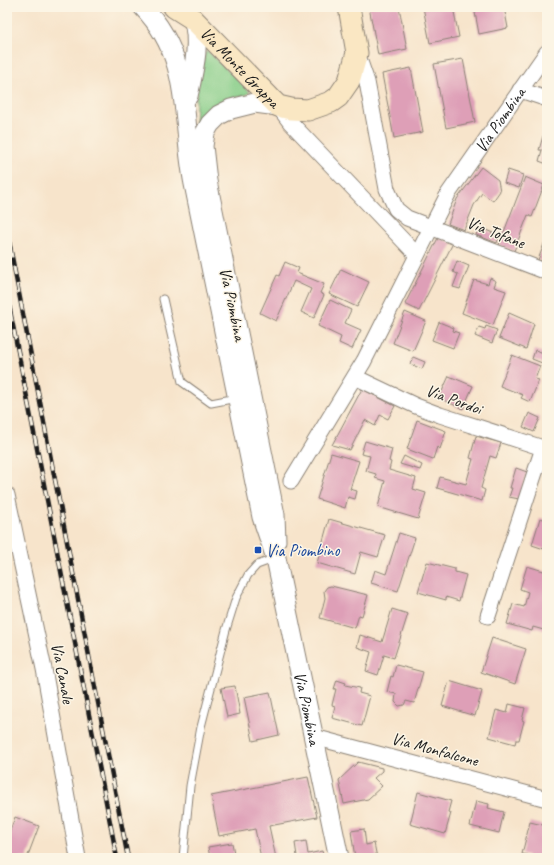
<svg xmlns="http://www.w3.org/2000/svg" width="554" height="865" viewBox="0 0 554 865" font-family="Caveat,sans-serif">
  <rect width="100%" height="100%" fill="#fcf5e5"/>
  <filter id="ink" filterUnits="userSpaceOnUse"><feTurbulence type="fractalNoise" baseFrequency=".025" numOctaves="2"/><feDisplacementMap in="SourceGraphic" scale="8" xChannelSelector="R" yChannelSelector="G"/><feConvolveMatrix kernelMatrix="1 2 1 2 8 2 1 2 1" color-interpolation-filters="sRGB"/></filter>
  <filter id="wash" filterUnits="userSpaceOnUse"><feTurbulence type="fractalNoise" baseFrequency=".012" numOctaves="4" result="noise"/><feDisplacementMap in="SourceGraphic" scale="16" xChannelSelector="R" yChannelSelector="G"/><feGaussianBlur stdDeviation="0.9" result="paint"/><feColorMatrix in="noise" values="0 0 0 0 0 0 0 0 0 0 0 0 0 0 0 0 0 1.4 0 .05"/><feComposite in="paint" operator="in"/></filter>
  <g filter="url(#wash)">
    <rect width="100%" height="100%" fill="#f7e4cb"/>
    <path fill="#86cd88" stroke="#517452" d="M208 51 250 92C245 98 233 96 226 100 213 107 205 118 197 130L195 128 196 97 205 53Z"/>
    <g id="blocks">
      <path fill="#de9fb7" d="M369 7H399L407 49 378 55Z
        M423 7H453L459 37 430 43Z
        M474 7H504L508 28 479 34Z
        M463 59 475 122 446 128 434 64Z
        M411 68 423 132 394 138 382 74Z
        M543 136 547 138V164L539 161 542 150H539Z
        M481 167 498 180 500 191 493 201 482 193 474 205 464 230 448 224 457 199Z
        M508 170 523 175 519 188 504 183Z
        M525 177 544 185 532 217 528 215 514 251 499 245Z
        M479 227 500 236 497 243 476 235Z
        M547 236V263L538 260Z
        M438 238 453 243 419 311 405 304Z
        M457 261 469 266 460 289 453 287 458 274 453 272Z
        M285 262 299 268 297 273 324 284 320 293 324 295 314 318 301 312 311 289 294 281 276 321 260 313 277 275 279 276Z
        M341 269 369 282 357 307 329 294Z
        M490 278 496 281 494 287 506 291 493 325 462 313 474 280 488 284Z
        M330 300 351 310 345 323 361 330 352 349 339 343 341 337 318 326Z
        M405 312 426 321 413 351 393 343Z
        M509 313 534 324 526 349 499 338Z
        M439 322 454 328 453 331 459 333 453 348 432 340Z
        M486 326 497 330 492 343 475 336 479 327 485 329Z
        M535 350 544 353 545 350 547 351V365L532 359Z
        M512 355 540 366 535 379 539 380 530 402 521 398 523 395 500 386Z
        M413 357 425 362 422 369 410 364Z
        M449 376 473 386 463 409 439 398Z
        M362 389 395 406 388 419 380 415 375 426 365 420 350 450 332 445Z
        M529 413 540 418 534 432 523 427Z
        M417 420 446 431 440 449 437 447 433 459 407 449Z
        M476 436 501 443 496 458 490 456 481 488 485 490 482 501 437 488 440 477 466 484 473 459 470 458Z
        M365 441 392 449 389 461 391 462 389 470 416 478 413 489 426 493 418 519 378 507 385 481 375 478 376 474 366 471 370 456 361 454Z
        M331 453 359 461 350 489 357 491 355 499 348 497 345 508 317 499Z
        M404 456 422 465 420 470 400 464Z
        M516 468 527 472 519 499 509 497 512 488H510Z
        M540 518 547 520V550L532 545Z
        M329 519 385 535 378 557 361 552 355 574 317 563Z
        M399 533 415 538 398 591 371 583 375 570 386 574Z
        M427 562 455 569V572L466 575 459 601 446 597V600L418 592Z
        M527 566 547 572V631L533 627 532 631 507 624 513 604 524 607 528 592 520 589Z
        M331 586 368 595 362 616 359 615 355 628 320 618 325 598 324 591 327 587Z
        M392 609 408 614 394 658 384 655 378 675 366 671 371 652 357 647 360 635 382 642Z
        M492 638 526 649 515 684 481 672Z
        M396 665 423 672 414 703 406 701 404 705 399 706 395 702 396 694 387 692 391 676 393 677Z
        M337 680 346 683 345 685 360 688 359 693 370 696 362 726 332 718 335 706 332 705 336 689H334Z
        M449 681 482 691 475 716 442 706Z
        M235 686 240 714 227 717 221 688Z
        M270 692 279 735 253 741 244 697Z
        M509 704 525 708 522 720 524 721 519 740H516L515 744 489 737 496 710 507 713Z
        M358 762 382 768V771L374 778 382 786 368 799 344 804 339 780Z
        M308 777 317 817 269 826 276 858H261L255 829 219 836 211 796Z
        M418 792 451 801 448 812 451 813 445 834 410 824Z
        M476 801 489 804 488 808 504 812 499 833 470 826Z
        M15 817 39 826 27 858H7V839Z
        M530 822 547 826V858H527L528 855 522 854Z
        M364 829 366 845 374 843 377 858H355L351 831Z
        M306 841 308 854 322 851 324 858H292L297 856 295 843Z
        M232 843 235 858H210L208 847Z"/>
    </g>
  </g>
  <g filter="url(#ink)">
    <use href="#blocks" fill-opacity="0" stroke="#8a8074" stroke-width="1"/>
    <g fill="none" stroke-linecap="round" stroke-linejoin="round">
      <defs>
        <path id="service" d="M163 299 182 382 211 403 237 398
          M183 858 190 786 201 727 226 630 236 598 248 575 257 565 276 558"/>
        <g id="minor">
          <path d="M357 53 367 82 387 189 396 209 407 218 547 272"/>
          <path d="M520 90 547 99"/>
          <path d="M278 106 290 122 417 255"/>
          <path d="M355 377 416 406 440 415 543 448 488 616"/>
          <path id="s1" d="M291 481 364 361 448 194 547 52"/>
          <path d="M7 495 44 669 78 858"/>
          <path d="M314 737 547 799"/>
        </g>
        <g id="tertiary">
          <path id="s2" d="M143 7C193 59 181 119 194 184L262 517 276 558 339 858"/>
          <path d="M188 96C193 72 201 43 193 19"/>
          <path d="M276 541 275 515 207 181 203 146 205 133 210 124 219 115 231 109 255 103 278 106"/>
        </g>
        <g id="secondary">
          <path id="s3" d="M174 7 193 19 278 106 291 109 308 110 331 102 338 97 349 81 357 53 349 7"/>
        </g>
      </defs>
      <use href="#service" stroke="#8a8074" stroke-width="9"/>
      <use href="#minor" stroke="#8a8074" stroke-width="17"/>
      <use href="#tertiary" stroke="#8a8074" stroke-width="21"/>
      <use href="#secondary" stroke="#8a8074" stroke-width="23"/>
      <use href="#service" stroke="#fff" stroke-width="7"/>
      <use href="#minor" stroke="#fff" stroke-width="15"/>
      <use href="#tertiary" stroke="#fff" stroke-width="19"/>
      <use href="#secondary" stroke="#fae7c3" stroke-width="21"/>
      <defs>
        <path id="rail" d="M7 231 128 858
          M7 295 117 858"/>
      </defs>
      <use href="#rail" stroke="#1c1c1c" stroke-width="4.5"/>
      <use href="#rail" stroke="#fcf5e5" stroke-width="3" stroke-dasharray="9" stroke-linecap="butt"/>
    </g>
  </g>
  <rect fill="#1a4fb4" stroke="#fcf5e5" stroke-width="1.5" x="254" y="546" width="8" height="8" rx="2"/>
  <g text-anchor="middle" stroke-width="3" stroke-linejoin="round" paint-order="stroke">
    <g font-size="17" fill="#1c1c1c" stroke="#fcf5e5">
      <text dy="6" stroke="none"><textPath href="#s3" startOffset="90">Via Monte Grappa</textPath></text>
      <text dy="6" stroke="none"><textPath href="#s1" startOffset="418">Via Piombina</textPath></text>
      <text transform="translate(496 232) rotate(21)" y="6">Via Tofane</text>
      <text transform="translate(233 304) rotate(78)" y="6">Via Piombina</text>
      <text transform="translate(454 399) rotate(20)" y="6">Via Pordoi</text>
      <text transform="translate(63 673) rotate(79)" y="6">Via Canale</text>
      <text dy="6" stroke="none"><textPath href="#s2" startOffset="725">Via Piombina</textPath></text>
      <text transform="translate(435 749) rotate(15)" y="6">Via Monfalcone</text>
    </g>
    <g font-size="17" fill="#164399" stroke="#fcf5e5" text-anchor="start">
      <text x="266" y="556">Via Piombino</text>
    </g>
  </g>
  <rect width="554" height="865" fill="none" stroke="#fcf5e5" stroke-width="24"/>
</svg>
